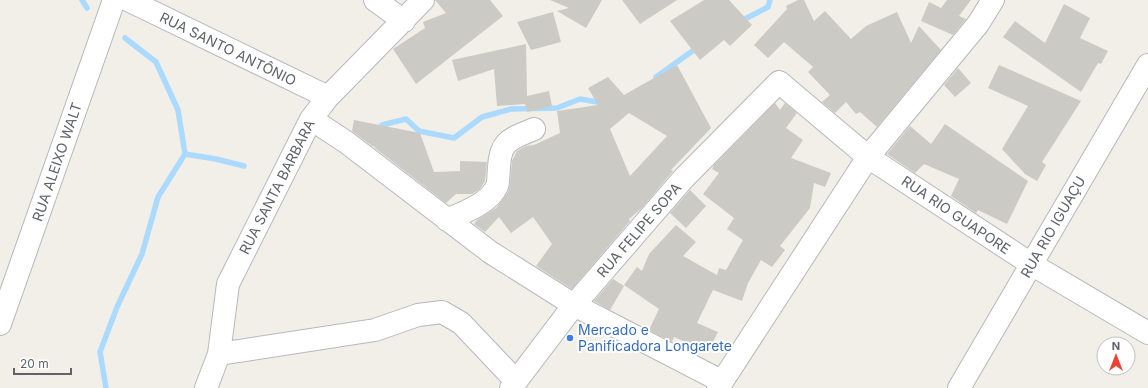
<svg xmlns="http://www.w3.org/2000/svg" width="1148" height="388" viewBox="0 0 1148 388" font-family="Inter,sans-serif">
  <rect width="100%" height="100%" fill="#f1efe8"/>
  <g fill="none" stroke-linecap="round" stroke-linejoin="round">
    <path stroke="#aadaff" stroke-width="5.5" d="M82 0 87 8
      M739 22 768 7 770 0
      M656 77 698 47
      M382 125 406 119 419 131 454 138 482 117 511 109 557 108 580 99 603 103
      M185 154 216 159 244 166
      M106 388 100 352 117 307 142 254 158 197 185 154 178 110 156 62 125 38"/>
  </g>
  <path fill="#cccac5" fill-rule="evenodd" d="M435 0H490L503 16 416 84 393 49 425 28 423 22 446 13Z
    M550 0H602L586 28 557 11 569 8Z
    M622 0H677L640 24Z
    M704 0H729L752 25 730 46 724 40 700 60 670 21Z
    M798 0H804L814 21 825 11 851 39 866 26 897 12 911 43 919 26 941 50 877 127 860 112 856 114 846 102 835 113 822 102 830 95 808 72 813 67 784 42 768 58 754 45 787 9 786 6Z
    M947 0H971L959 16 966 19 953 35 921 21 929 2 941 8Z
    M1064 4 1090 18 1080 38 1108 51 1101 64 1098 63 1081 92 1003 37 1015 21 1045 43Z
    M553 12 561 42 531 50 517 22Z
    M526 44 527 96 549 91 552 106 527 112 525 104 497 106 494 69 458 81 452 60Z
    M677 65 711 128 671 170 673 171 642 208 629 219 630 221 572 289 536 266 552 244 533 217 511 233 499 217 485 232 474 224 477 220 496 208 508 192 510 184 512 161 517 151 526 146 534 145 560 133 557 111 598 105 588 88 608 77 624 95ZM629 113 667 136 630 176 610 129Z
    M999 65 1081 101 1042 162 1046 165 1037 181 1025 174 1002 149 1028 106 988 88Z
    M958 68 971 83 955 97 944 85Z
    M775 103 780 110 785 103 797 113 786 128 803 140 791 158 831 173 825 187 814 183 810 208 780 246 785 250 772 267 761 260 748 283 742 301 713 290 697 323 718 332 708 352 674 337 672 342 649 330 659 309 624 285 637 267 642 271 649 254 676 225 696 242 683 256 717 275 719 268 726 270 743 240 727 229 734 218 703 194 719 173 712 169 714 165Z
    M354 120 420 133 434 172 460 171V161L487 162 485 181 480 189 472 194H456L446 203 375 148V147L372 146 352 131Z
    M945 124 1028 181 1007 224 978 210 976 213 951 196 959 179 924 164 915 173 887 154 910 126 931 144Z
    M690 190 706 206 686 228 670 213Z
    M613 279 624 286 610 310 594 301Z"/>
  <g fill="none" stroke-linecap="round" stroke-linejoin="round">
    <defs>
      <path id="minor" d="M128 0 328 97
        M375 0 404 21
        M311 119 346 142 490 252 574 305 721 381
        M447 220C464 212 489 204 497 186 499 181 498 173 499 168 500 140 511 139 534 129
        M0 324 114 0
        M219 354 375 330 418 315 442 312 461 323 516 381
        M206 388 219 354 228 284 311 119 328 97 423 0
        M511 388 574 305 683 179 779 82 868 157 1031 264 1148 333
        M718 388 868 157 978 24 993 0
        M959 388 1148 65"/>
    </defs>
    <use href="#minor" stroke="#b5b8bc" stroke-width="24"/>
    <use href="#minor" stroke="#fff" stroke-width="22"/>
  </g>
  <circle fill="#3f7fe0" stroke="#fff" stroke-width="1.5" cx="570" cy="338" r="4"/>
  <g text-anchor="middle" stroke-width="4" stroke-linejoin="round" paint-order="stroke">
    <g font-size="14" fill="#5f6368" stroke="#fff">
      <text transform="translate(228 49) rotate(26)" y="5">RUA SANTO ANTÔNIO</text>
      <text transform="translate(57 162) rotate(-71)" y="5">RUA ALEIXO WALT</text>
      <text transform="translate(277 187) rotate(-63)" y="5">RUA SANTA BARBARA</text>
      <text transform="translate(956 215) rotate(34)" y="5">RUA RIO GUAPORE</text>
      <text transform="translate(1053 227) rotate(-60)" y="5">RUA RIO IGUAÇU</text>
      <text transform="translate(639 230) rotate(-49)" y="5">RUA FELIPE SOPA</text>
    </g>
    <g font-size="14" fill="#366cbe" stroke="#fff" text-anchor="start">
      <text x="578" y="335">Mercado e<tspan x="578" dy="16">Panificadora Longarete</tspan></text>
    </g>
  </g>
  <g transform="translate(1116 356)"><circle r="19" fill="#ffffff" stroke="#bfc1c3"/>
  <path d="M0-3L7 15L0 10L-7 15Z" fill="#ea4335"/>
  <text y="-6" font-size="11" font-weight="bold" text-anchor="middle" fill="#5f6368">N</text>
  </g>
  <path d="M14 368v6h57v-6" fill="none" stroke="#5f6368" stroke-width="2"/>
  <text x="20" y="368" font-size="12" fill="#5f6368" stroke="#ffffff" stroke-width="3" paint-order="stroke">20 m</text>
</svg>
